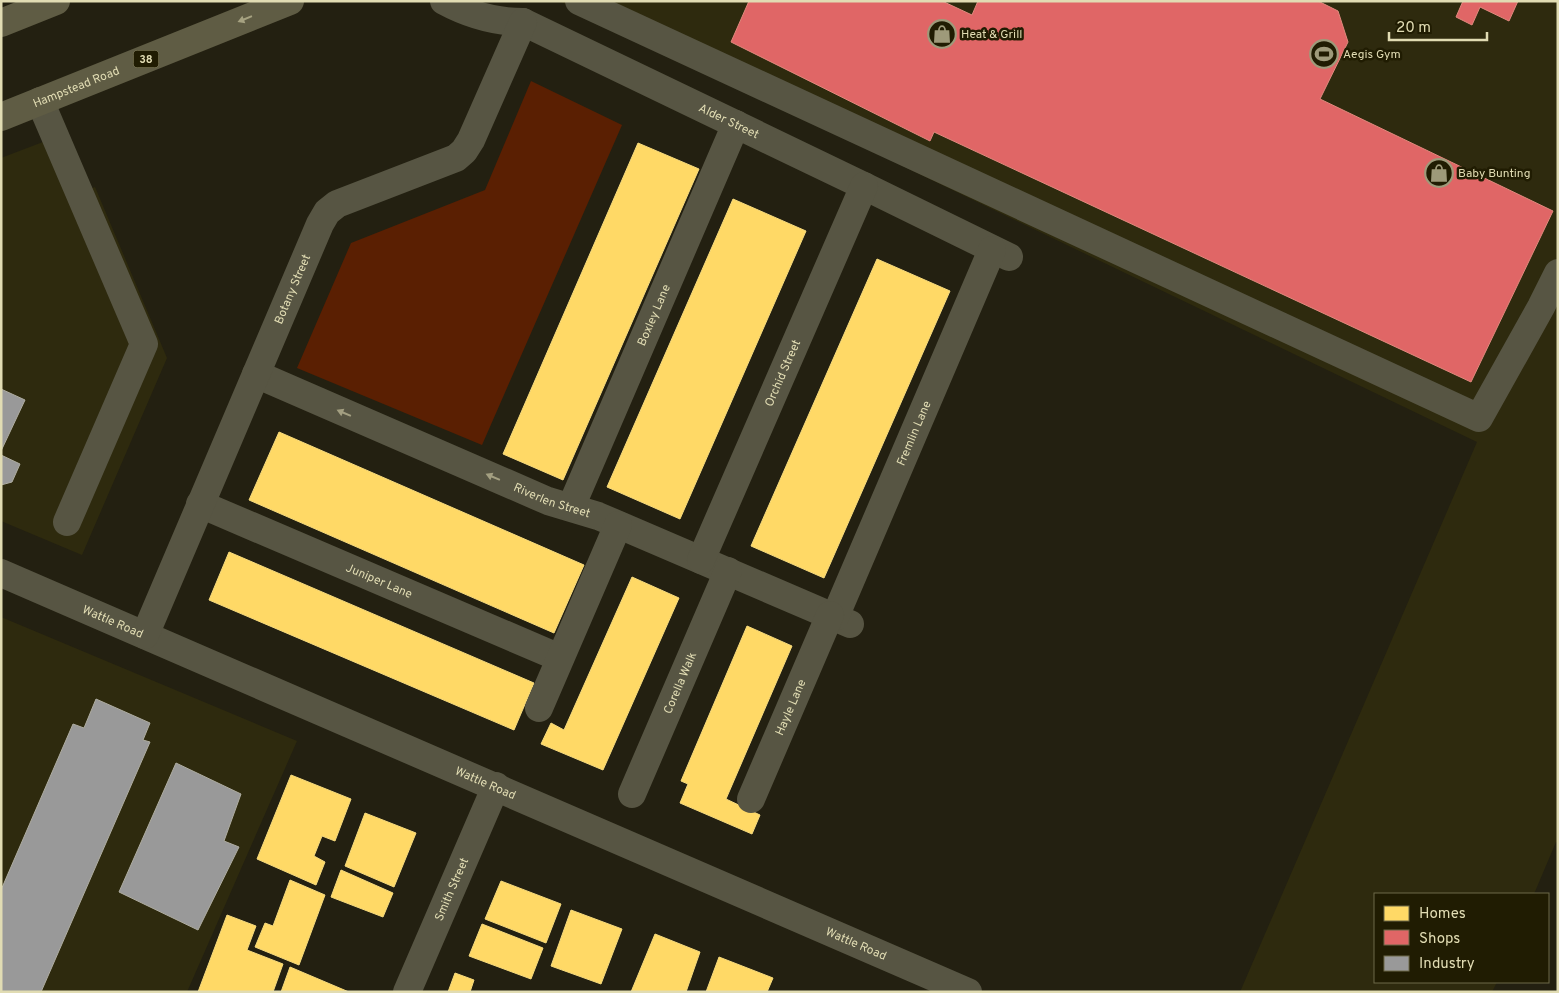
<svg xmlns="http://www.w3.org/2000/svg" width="1559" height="993" viewBox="0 0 1559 993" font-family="Overpass,sans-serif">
  <rect width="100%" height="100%" fill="#232011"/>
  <path fill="#2e2a0e" d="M559 1H1558V843L1556 842 1534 894H1375V982H1497L1492 992H1240L1477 442Z
    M43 142 69 197 95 187 167 358 82 555 1 521V158Z
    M1 617 297 741 187 992H1Z"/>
  <path fill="#5a1f02" d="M531 81 622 125 482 445 297 368 351 243 485 190Z"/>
  <path fill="#ffd966" stroke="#f6da7d" d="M638 143 699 169 563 480 503 454Z
    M733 199 806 231 680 519 607 487Z
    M877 259 950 291 824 578 751 546Z
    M279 432 584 565 554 633 249 500Z
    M229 552 534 683 514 730 209 600Z
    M632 577 679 598 603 770 541 744 551 723 564 730Z
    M747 626 792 646 726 799 760 815 752 834 680 803 688 784 681 781Z
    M291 775 351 799 335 841 322 836 314 856 325 862 316 885 257 859Z
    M365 813 416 833 394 887 345 866Z
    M341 870 393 893 383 917 331 897Z
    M290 880 325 895 299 965 255 947 265 923 273 926Z
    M501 881 561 904 546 943 485 919Z
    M571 910 622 929 601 984 551 966Z
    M227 915 256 926 247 950 283 964 273 992H198Z
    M482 924 543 948 531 979 469 956Z
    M655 934 700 952 686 992H631Z
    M719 957 773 978 767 992H706Z
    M290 967 349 992H281Z
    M455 973 474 980 470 992H448Z"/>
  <path fill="#e06666" stroke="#e0897d" d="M749 1H942L972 15 978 1H1318L1338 11 1348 42 1320 99 1553 211 1471 382 934 132 930 141 731 42Z
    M1463 1H1518L1509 21 1480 7 1472 25 1456 17Z"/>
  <path fill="#999" stroke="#afada1" d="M1 389 25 400 1 451Z
    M1 455 20 464 12 482 1 485Z
    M96 699 150 723 143 740 150 742 41 992H1V890L73 724 84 728Z
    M176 763 241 794 224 841 239 847 198 930 119 892Z"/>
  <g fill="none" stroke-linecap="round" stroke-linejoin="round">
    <g stroke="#575543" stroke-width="28">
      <path id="s1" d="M444 1C468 14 496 22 523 22L864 186 1009 257"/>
      <path d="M579 1 1479 418 1541 307 1558 273"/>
      <path d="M40 101 144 344 67 522"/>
      <path id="s2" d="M256 374 548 501 598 516 850 624"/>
      <path id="s3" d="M200 504 560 658"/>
      <path id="s4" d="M571 507 736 124"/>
      <path id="s5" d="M701 560 864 186"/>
      <path id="s6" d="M1 573 968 992"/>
      <path id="s7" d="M835 617 992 250"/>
      <path id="s8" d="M145 635 320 224 327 212 337 204 456 158 464 151 471 140 523 22"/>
      <path d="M539 708 618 525"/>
      <path id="s9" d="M632 794 728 571"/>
      <path id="s10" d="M751 799 830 615"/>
      <path id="s11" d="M407 992 496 786"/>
    </g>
    <g stroke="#5f5c44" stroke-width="28">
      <path d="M1 23 56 1"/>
      <path id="s12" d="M1 117 290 1"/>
    </g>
  </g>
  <defs><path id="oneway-solid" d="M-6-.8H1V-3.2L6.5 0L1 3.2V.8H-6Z" transform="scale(1.25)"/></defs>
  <use fill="#a6a281" href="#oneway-solid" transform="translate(245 19) rotate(158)"/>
  <g fill="#a39f81">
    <use href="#oneway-solid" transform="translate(344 413) rotate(-157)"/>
    <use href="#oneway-solid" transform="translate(493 477) rotate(-157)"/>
  </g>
  <defs>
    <symbol id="shop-ring" viewBox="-11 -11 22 22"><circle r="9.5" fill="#201c02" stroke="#9e9a7a" stroke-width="1.5"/><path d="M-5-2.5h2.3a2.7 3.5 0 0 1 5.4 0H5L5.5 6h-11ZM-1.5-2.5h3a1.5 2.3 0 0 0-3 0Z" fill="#9e9a7a"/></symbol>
    <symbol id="stadium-ring" viewBox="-11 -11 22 22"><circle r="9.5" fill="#201c02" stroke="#9e9a7a" stroke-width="1.5"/><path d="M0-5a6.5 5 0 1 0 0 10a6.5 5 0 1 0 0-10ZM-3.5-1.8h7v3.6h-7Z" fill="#9e9a7a"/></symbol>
  </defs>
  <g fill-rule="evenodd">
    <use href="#shop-ring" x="926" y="18" width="32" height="32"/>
    <use href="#stadium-ring" x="1308" y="38" width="32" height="32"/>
    <use href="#shop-ring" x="1423" y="157" width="32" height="32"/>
  </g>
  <g text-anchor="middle" stroke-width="5" stroke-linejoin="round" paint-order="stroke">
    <rect fill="#201c02" stroke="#a7a27e" stroke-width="1" x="133.5" y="50.5" width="25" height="17" rx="4"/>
    <g font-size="11" font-weight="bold" fill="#e1dcb3">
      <text x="146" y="63">38</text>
    </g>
    <g font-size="12" fill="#e1dcb3" stroke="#201c02" text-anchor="start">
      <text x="961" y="38">Heat &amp; Grill</text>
      <text x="1343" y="58">Aegis Gym</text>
      <text x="1458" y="177">Baby Bunting</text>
    </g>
    <g font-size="12" fill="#e1dcb3" stroke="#201c02">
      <text dy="4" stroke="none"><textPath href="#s12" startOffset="81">Hampstead Road</textPath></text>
      <text dy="4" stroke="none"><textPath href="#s1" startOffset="311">Alder Street</textPath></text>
      <text dy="4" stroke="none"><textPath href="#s8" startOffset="376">Botany Street</textPath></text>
      <text dy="4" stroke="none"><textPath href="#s4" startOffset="209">Boxley Lane</textPath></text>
      <text dy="4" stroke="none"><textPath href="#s5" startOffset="204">Orchid Street</textPath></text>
      <text dy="4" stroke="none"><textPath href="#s7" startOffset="200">Fremlin Lane</textPath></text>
      <text dy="4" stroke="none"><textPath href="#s2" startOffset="322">Riverlen Street</textPath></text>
      <text dy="4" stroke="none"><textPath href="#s3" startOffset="195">Juniper Lane</textPath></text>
      <text dy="4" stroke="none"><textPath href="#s6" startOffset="122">Wattle Road</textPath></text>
      <text dy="4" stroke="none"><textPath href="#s9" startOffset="121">Corella Walk</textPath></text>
      <text dy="4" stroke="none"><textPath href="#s10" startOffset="100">Hayle Lane</textPath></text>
      <text dy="4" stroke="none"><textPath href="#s6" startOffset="528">Wattle Road</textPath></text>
      <text dy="4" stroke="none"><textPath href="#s11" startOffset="112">Smith Street</textPath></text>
      <text dy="4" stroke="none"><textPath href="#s6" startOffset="932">Wattle Road</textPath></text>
    </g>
  </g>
  <rect width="1559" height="993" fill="none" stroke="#e1dcb3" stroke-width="5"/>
  <rect x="1374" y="893" width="175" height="90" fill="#201c02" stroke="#6d6949"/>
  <rect x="1384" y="906" width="25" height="15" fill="#ffd966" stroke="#6d6949"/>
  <text x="1419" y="918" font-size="15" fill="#e1dcb3">Homes</text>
  <rect x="1384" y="930" width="25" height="15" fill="#e06666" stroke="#6d6949"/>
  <text x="1419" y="943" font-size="15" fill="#e1dcb3">Shops</text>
  <rect x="1384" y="956" width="25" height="15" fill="#999999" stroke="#6d6949"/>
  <text x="1419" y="968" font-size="15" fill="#e1dcb3">Industry</text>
  <path d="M1389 32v8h98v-8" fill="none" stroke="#e1dcb3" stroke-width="2.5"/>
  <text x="1396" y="32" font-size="15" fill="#e1dcb3" stroke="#201c02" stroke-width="4" paint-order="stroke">20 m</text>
</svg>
